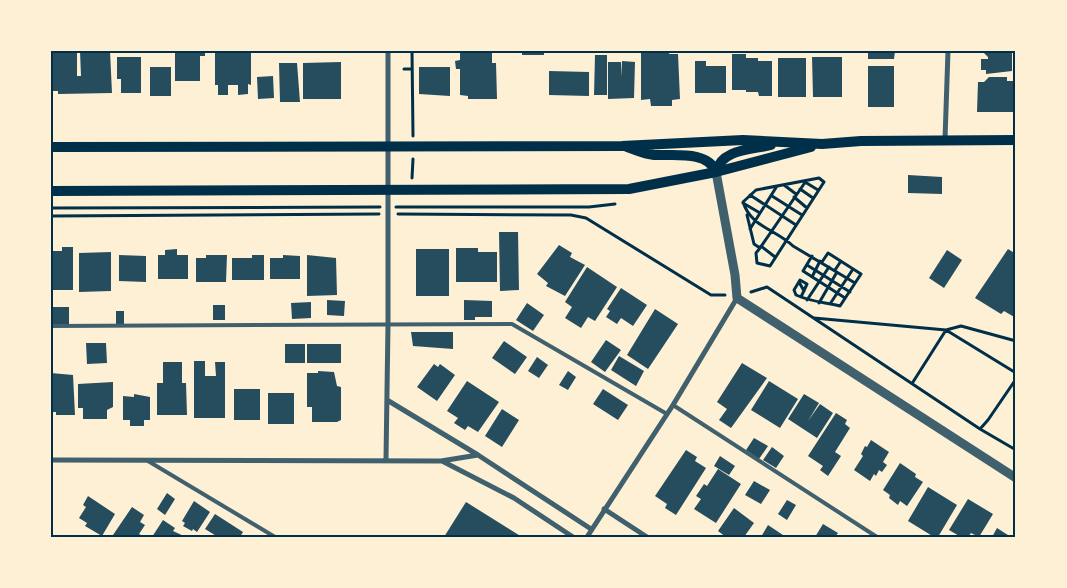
<svg xmlns="http://www.w3.org/2000/svg" width="1067" height="588" viewBox="0 0 1067 588" font-family="Figtree,sans-serif">
  <rect width="100%" height="100%" fill="#fdf0d5"/>
  <path fill="#264d5e" d="M51 51H77V76H81L80 51H110L112 93 58 94V91H51Z
    M175 51H205V56H200V81H175Z
    M242 51 251 53V85L248 84V94L238 95V85H228V95H218V85H215V52Z
    M460 51H492V63H496L497 99H468V96L460 95V69H456L455 61 460 60Z
    M522 51H544V55H522Z
    M670 51 669 54H678L680 99 672 100V106H651L650 99 641 100V52Z
    M868 51H895L894 59H868Z
    M982 51H1012V71L986 74V70H981V59H988V57Z
    M732 54H746V58H758V61H772V96H759L758 92H746V90H732Z
    M595 55H607V95H594Z
    M117 57H141V93H121V79H117Z
    M812 57H842V97H813Z
    M778 58H806V97H778Z
    M622 61 635 62 634 98 608 99V62H621L622 77Z
    M695 61H706V66H726V93H695Z
    M341 62V99H303V63Z
    M279 63H297L300 102H280Z
    M868 66H894V107H868Z
    M150 67H171V96H150Z
    M419 67H450V96L419 94Z
    M549 71 589 72V96L549 95Z
    M273 76 274 98 258 99 257 77Z
    M989 77H1007V81H1016V112H977L978 82H984Z
    M908 175 942 177V194L908 193Z
    M499 232H518L519 290 500 291Z
    M559 245 572 253 570 257 585 265 565 296 546 286 548 283 537 274Z
    M62 247H73V290H51V251H62Z
    M456 248H478V252H497V282H456Z
    M177 249V255H188V279H158V255H165V250Z
    M416 249H449V296H416Z
    M1008 249 1016 254V318L1004 311 1001 314 975 298Z
    M947 250 962 260 944 288 929 278Z
    M111 252V291L79 292V253Z
    M119 255 146 256V282L119 281Z
    M206 255H227L226 282H196V258H206Z
    M252 255H264V280H232V258H252Z
    M283 255 300 256V279H270V258H283Z
    M307 255 336 258 337 295 307 296Z
    M587 267 617 287 595 321 588 317 581 328 565 318 572 307 565 302Z
    M621 288 647 305 633 326 621 318 617 324 606 317 610 311 607 309Z
    M327 300 345 301 344 316 327 315Z
    M464 300 492 301V317H475V320H464Z
    M311 302V318L292 319 291 303Z
    M527 303 544 315 533 331 516 320Z
    M213 305H225V320H213Z
    M51 307H69V325H51Z
    M655 309 678 324 648 369 627 355Z
    M116 311H124V324H116Z
    M411 332H453V349L413 346Z
    M606 340 621 350 605 372 591 362Z
    M504 341 527 357 515 374 492 358Z
    M86 343H106L107 363 87 364Z
    M285 344H305V363H285Z
    M307 344H341V363H307Z
    M619 356 644 371 636 386 611 370Z
    M537 357 548 365 539 378 528 371Z
    M194 361H205V376H216L215 362H225V418H194Z
    M163 362H182V383H186L187 415H157V383H163Z
    M742 363 767 378 731 428 719 420 727 409 717 402Z
    M434 364 438 367 440 364 455 375 437 401 417 387Z
    M318 371 334 372 337 386 341 387V420L337 422H312V407H307V373H318Z
    M568 371 576 377 568 390 559 385Z
    M51 373 73 375 75 415H56V412H51Z
    M467 381 499 402 478 432 468 426 465 430 454 423 458 418 447 411Z
    M769 381 798 399 780 428 751 410Z
    M113 382V407L107 410V419H83V408H78V384Z
    M234 389H260V420H234Z
    M603 389 628 405 618 420 593 404Z
    M268 393H294V424H268Z
    M134 394 150 397V420H144V426H130V420H123V396L134 397Z
    M804 394 819 403 808 421 820 404 833 413 817 438 788 419Z
    M502 409 519 420 502 447 485 436Z
    M836 413 847 420 845 424 850 428 835 452 841 456 828 476 820 470 823 466 808 456Z
    M754 438 768 446 759 459 746 450Z
    M871 440 889 452 883 462 887 465 882 472 879 470 876 476 874 474 870 481 854 470 863 456 861 454 865 446 867 447Z
    M772 447 784 456 776 468 763 460Z
    M686 450 697 457 695 461 706 468 676 515 665 508 667 504 655 496Z
    M720 456 735 466 729 475 714 466Z
    M900 463 916 474 915 477 923 482 907 506 900 501 898 505 889 498 890 495 883 490Z
    M718 469 741 484 716 523 694 509 701 499 696 496 704 484 707 486Z
    M754 481 770 490 761 504 745 495Z
    M928 487 957 505 938 537H934L908 521Z
    M167 493 175 499 165 515 157 509Z
    M88 496 115 514 102 536 85 526 87 523 79 518 86 507 83 505Z
    M968 499 993 514 979 537 971 533 968 537H961L949 530Z
    M787 500 796 505 787 520 778 514Z
    M194 501 210 512 197 532 193 529 192 531 183 526 185 523 182 521Z
    M466 502 522 537H444Z
    M132 507 144 515 140 522 145 525 139 534 141 535 116 537 113 535Z
    M734 508 754 523 744 537H726L718 531Z
    M215 514 243 532 240 537H218L205 529Z
    M163 520 175 528 173 531 186 537H152Z
    M823 524 838 533 835 537H815Z
    M768 525 786 537H761Z
    M997 528 1011 537H992Z"/>
  <g fill="none" stroke-linecap="round" stroke-linejoin="round">
    <path stroke="#003049" stroke-width="3" d="M412 51 413 136
      M404 69H412
      M412 178 413 159
      M805 182 818 190
      M784 185 796 194
      M800 189 813 198
      M750 195 796 225
      M772 196 802 215
      M794 197 807 208
      M743 203 760 213
      M396 207H589L615 204
      M51 208 380 207
      M398 214 571 215 586 218 711 295H725
      M747 215 754 244 760 248 756 253 757 263 770 266 824 182 819 178 756 190 743 202C751 227 775 229 793 246L855 283
      M51 216 379 214
      M750 229 777 186
      M761 246 775 257
      M760 248 806 181
      M812 256 803 271 845 298
      M807 265 850 292
      M835 270 841 261
      M812 277 820 261
      M799 282 804 291
      M751 292 767 287 980 429 1016 450
      M801 297 807 284 800 280 794 290 796 295C812 302 823 302 840 306L861 274 828 253 822 262
      M807 300 829 267
      M819 303 837 272
      M830 304 853 269
      M814 318 946 330 961 326 1016 341
      M913 382 946 330 1016 373
      M980 429 988 420 1016 379"/>
    <path stroke="#3f606c" stroke-width="4" d="M51 326 512 324 667 414
      M673 405 877 537
      M148 461 275 537"/>
    <path stroke="#3f606c" stroke-width="5" d="M945 139 948 51
      M387 400 478 455 591 529
      M386 459 388 324V51
      M51 460 441 461 478 455
      M442 461 514 498 573 537
      M604 509 647 537
      M587 537 673 405 737 298"/>
    <path stroke="#3f606c" stroke-width="9" d="M716 172 735 275 737 298 1016 478"/>
    <path stroke="#003049" stroke-width="10" d="M51 147 622 146 743 140 822 144 861 141 1016 140
      M627 147C636 150 644 154 654 155 673 156 708 150 716 172
      M716 172C721 149 751 150 771 145
      M51 191 629 189 716 172 811 147"/>
  </g>
  <rect width="1067" height="588" fill="none" stroke="#fdf0d5" stroke-width="105"/>
  <rect x="52" y="52" width="962" height="484" fill="none" stroke="#003049" stroke-width="2"/>
</svg>
